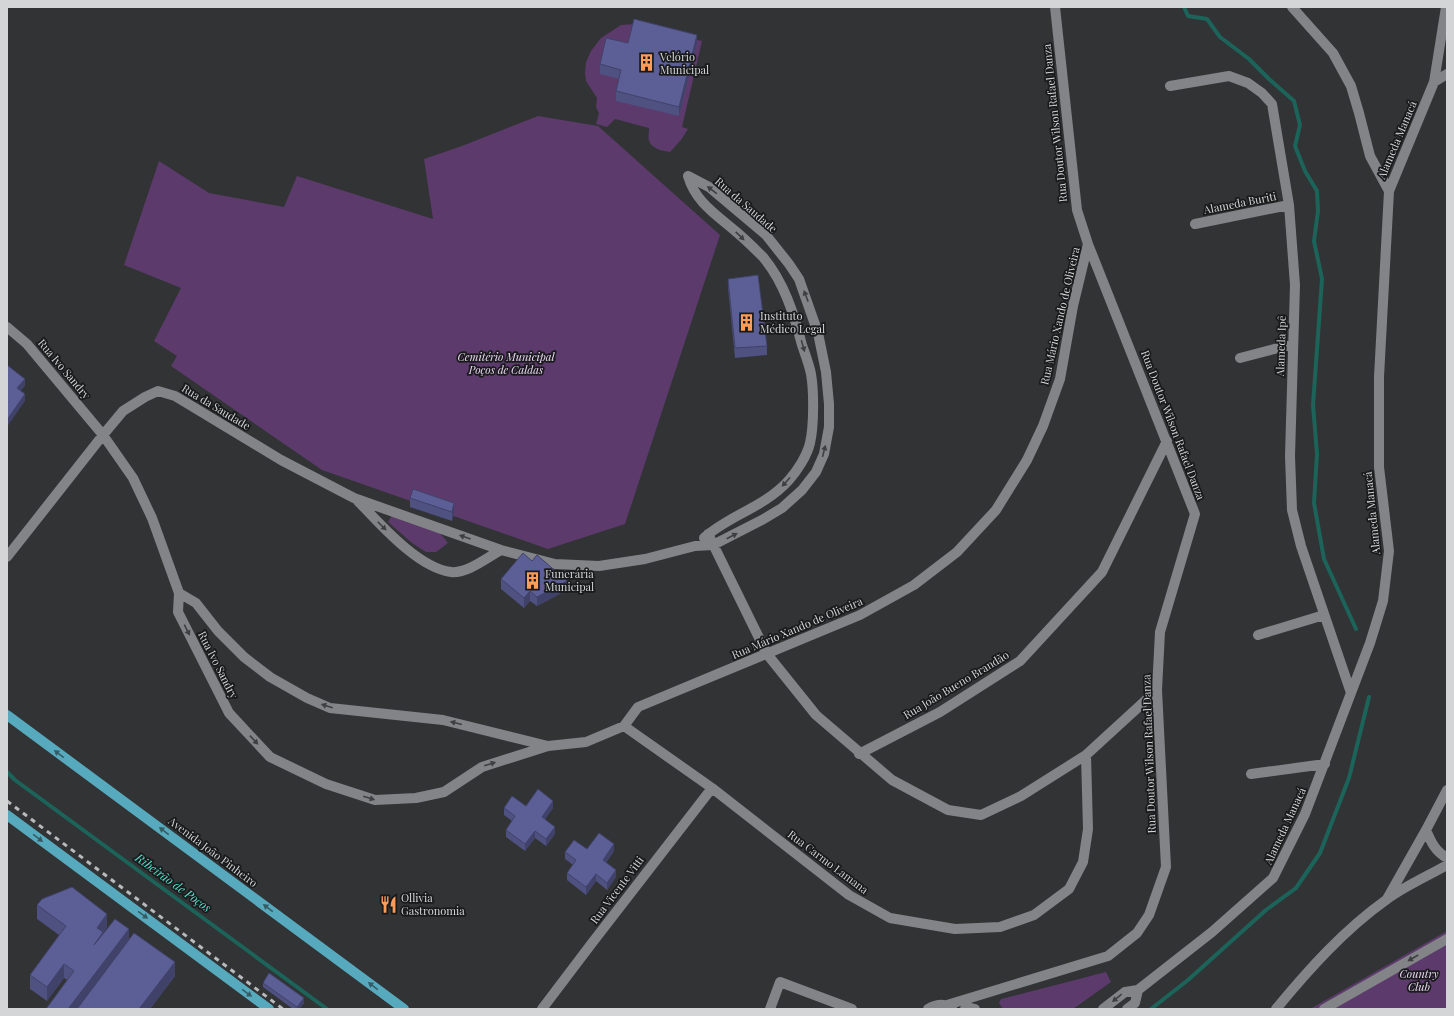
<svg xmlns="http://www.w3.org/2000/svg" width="1454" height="1016" viewBox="0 0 1454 1016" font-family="'Playfair Display',serif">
  <rect width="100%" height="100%" fill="#313335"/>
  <path fill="#5c3b6c" d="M635 24 702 41 682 127 688 129 681 140 670 152C663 151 652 149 649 141 648 138 649 132 649 128L615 119 607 127 596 124 599 113 596 107 597 98 586 81 585 73 586 62 591 51 601 38 621 25Z
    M538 116 598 126 720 235 625 524 548 549 322 470 171 366 177 356 154 341 181 288 124 265 159 161 209 193 284 207 297 176 433 219 424 159 462 146Z
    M392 515 439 532 448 543 436 552H426L412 543 388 522Z
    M1447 931V1009H1310Z
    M1106 972 1111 982 1073 1009H1003L999 1003 1001 999Z"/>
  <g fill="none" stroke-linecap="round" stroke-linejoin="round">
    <path stroke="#1c645a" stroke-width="4" d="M1184 7 1188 16 1207 19 1220 37 1249 59 1269 79 1294 101 1300 125 1295 146 1305 171 1317 191 1318 211 1314 241 1322 279 1313 405 1317 454 1314 503 1324 559 1356 629
      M7 772 15 780 327 1009
      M1151 1009 1188 980 1266 910 1296 888 1320 853 1349 778 1369 697"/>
    <path stroke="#828487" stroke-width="10" d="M1292 7 1333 53 1351 86 1359 113 1370 156 1389 191
      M1434 82 1447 74
      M1170 86 1229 76 1248 83 1262 93 1272 104 1289 205 1295 285 1290 456 1292 510 1301 546 1351 693
      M688 176C695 201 715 214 734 230 744 238 754 248 763 257 784 282 794 314 802 345 805 354 809 364 811 374 814 391 814 426 810 443 807 456 797 471 789 480 764 508 729 515 704 538
      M1195 224 1289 205
      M7 327 27 344 103 435 133 478 152 518 179 593 178 612 229 713 270 757 326 784 375 800 416 798 444 792 482 767 548 746 586 742 624 726 638 707 860 615 914 585 957 552 996 510 1027 460 1043 426 1060 379 1073 306 1088 244
      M1240 358 1293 344
      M357 500C379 523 418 568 451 572 467 574 488 557 501 550
      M708 534 767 654 816 715 892 780 948 810 981 815 1021 796 1086 755 1157 690
      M7 557 103 435 123 411 145 397 158 391 175 396 281 460 354 498 501 550 555 564 599 566 645 559 695 546 713 545 762 520 782 508 802 490 816 472 824 454 829 427V404L826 372 818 333 799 279 789 264 766 235 709 187 688 176
      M179 593 196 603 218 631 244 657 270 677 307 698 330 708 443 720 548 746
      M1258 635 1324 615
      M624 726 712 788 849 895 890 918 955 929 1000 927 1034 915 1069 889 1083 862 1088 829 1086 755
      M859 754 940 712 1020 661 1102 572 1167 441
      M1251 774 1325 764
      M1426 830C1431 842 1435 851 1447 858
      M1387 899 1426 830 1447 790
      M1138 990 1212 932 1273 878 1305 814 1370 643 1383 601 1389 551 1379 467V377L1389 191 1434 82 1446 7
      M947 1005 1108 956 1137 933 1149 915 1166 867 1157 690 1160 632 1195 514 1088 244 1077 210 1055 7
      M542 1009 592 943 712 788
      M770 1009 780 982 852 1009
      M928 1009C936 1004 943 1003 952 1007
      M965 1009 971 1008 975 1009
      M1103 1009 1125 992 1138 990 1135 1003 1127 1009
      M1276 1009C1309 969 1344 930 1386 900 1403 887 1428 876 1447 865
      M1324 1009 1447 939"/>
    <path stroke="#57aabd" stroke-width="10" d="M7 715 404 1009
      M7 815 269 1009"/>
    <path stroke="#b8babb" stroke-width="3" stroke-dasharray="5 5" stroke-linecap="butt" d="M7 801 283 1009"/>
  </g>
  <path fill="#4f5181" d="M628 43 697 44 679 116 616 101V91L619 79 600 74V64Z
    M728 279 767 346V355L735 358 728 288Z
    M410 498 454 513 452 521 410 507Z
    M501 579 567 590 537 606 530 601 524 608 501 589Z
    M526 806 553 808 545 819 555 834 546 846 535 838 525 851 506 837V830L512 821 504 815V808Z
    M587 849 614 851 606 863 616 877 607 890 596 881 586 895 567 880V873L573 865 565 859V852Z
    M37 905 107 927 103 933 129 938 175 976 150 1009H46L67 980 64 978 47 1001 30 989V975L59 935 37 919Z
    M263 983 304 1003 299 1009H293L263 987Z"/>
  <path fill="#404269" d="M697 35V44L679 116V107Z
    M25 379V386L17 395V388Z
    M25 394V401L7 427V420Z
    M454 503V513L452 521V512Z
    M567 581V590L537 606V597Z
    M530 591V601L524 608V598Z
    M553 801V808L542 824V817Z
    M555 827V834L546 846V839Z
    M535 831V838L525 851V844Z
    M614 844V851L603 867V860Z
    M616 870V877L607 890V883Z
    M596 874V881L586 895V887Z
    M107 914V927L103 933 94 959 97 928Z
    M129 929V943L79 1009H68Z
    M175 962V976L150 1009H139Z
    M64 964V978L47 1001V987Z
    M304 998V1003L299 1009H297V1007Z"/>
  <path fill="#5c5e96" stroke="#404269" d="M634 19 697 35 679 107 616 91 621 70 600 64 606 38 628 43Z
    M758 275 767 346 735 348 728 279Z
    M7 365 25 379 17 388 25 394 7 420Z
    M413 489 454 503 452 512 410 498Z
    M523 553 532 561 537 555 567 581 537 597 530 591 524 598 501 579Z
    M538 789 553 801 542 817 555 827 546 839 535 831 525 844 506 830 515 816 504 808 512 796 526 806Z
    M599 833 614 844 603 860 616 870 607 883 596 874 586 887 567 873 576 860 565 852 574 840 587 849Z
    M72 887 107 914 97 928 103 932 94 945 115 919 129 929 68 1009H46L74 971 64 964 47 987 30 975 66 926 37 905 42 899Z
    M134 933 175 962 139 1009H77Z
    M269 973 304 998 297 1007 263 983Z"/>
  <defs><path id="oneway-solid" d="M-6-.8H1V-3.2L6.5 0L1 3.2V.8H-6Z"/></defs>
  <g fill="#3e3f41">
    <use href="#oneway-solid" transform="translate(712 190) rotate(-143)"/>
    <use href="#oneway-solid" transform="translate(740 236) rotate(44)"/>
    <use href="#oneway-solid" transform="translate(806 296) rotate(-111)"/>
    <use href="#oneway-solid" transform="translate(803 346) rotate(74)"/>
    <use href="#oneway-solid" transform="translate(824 451) rotate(-76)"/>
    <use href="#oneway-solid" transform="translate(786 482) rotate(132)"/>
    <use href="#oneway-solid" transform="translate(382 526) rotate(45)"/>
    <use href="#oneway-solid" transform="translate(732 536) rotate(-27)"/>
    <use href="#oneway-solid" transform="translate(465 537) rotate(-161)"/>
    <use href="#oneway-solid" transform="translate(187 630) rotate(63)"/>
    <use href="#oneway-solid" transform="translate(327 706) rotate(-163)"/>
    <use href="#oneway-solid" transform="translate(456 723) rotate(-166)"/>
    <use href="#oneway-solid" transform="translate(254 740) rotate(47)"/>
    <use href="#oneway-solid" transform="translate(490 764) rotate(-18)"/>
    <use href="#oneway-solid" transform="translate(369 798) rotate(17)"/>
    <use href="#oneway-solid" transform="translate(1413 958) rotate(150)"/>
    <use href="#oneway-solid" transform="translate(1117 998) rotate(141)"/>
  </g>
  <g fill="#355b64">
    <use href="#oneway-solid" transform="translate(59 754) rotate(-143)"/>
    <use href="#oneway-solid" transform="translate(164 831) rotate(-143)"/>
    <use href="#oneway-solid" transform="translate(38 838) rotate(37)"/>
    <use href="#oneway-solid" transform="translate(268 908) rotate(-143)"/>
    <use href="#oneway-solid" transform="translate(143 915) rotate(36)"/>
    <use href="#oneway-solid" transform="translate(373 986) rotate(-143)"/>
    <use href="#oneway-solid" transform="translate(247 993) rotate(36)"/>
  </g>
  <defs>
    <symbol id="building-bare" viewBox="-9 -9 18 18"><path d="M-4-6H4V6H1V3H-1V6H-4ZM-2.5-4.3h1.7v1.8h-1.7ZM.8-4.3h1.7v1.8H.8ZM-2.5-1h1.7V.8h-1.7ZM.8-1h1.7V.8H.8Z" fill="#fe9c58" stroke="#191a1b" stroke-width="2.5" paint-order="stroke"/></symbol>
    <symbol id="restaurant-bare" viewBox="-9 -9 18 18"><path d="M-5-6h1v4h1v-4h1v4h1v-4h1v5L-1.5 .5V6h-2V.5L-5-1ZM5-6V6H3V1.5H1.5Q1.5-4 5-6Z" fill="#fe9c58" stroke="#191a1b" stroke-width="2.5" paint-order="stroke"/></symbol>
  </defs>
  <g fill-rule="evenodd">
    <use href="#building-bare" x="634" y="50" width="25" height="25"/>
    <use href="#building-bare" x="734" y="310" width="25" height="25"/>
    <use href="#building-bare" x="520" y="568" width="25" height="25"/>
    <use href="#restaurant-bare" x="376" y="892" width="25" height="25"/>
  </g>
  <g text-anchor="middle" stroke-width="3.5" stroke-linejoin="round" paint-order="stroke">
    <g font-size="11" fill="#d3d5d6" stroke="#191a1b" text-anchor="start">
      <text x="660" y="61">Velório<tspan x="660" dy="13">Municipal</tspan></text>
      <text x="760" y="320">Instituto<tspan x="760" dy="13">Médico Legal</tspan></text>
      <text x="545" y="578">Funerária<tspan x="545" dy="13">Municipal</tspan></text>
      <text x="401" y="902">Ollivia<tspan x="401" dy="13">Gastronomia</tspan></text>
    </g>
    <g font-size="11" fill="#d3d5d6" stroke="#191a1b">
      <text transform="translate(1055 123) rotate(-96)" y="4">Rua Doutor Wilson Rafael Danza</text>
      <text transform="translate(1397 140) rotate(-67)" y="4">Alameda Manacá</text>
      <text transform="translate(1240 203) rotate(-11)" y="4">Alameda Buriti</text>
      <text transform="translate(746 205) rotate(41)" y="4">Rua da Saudade</text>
      <text transform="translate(1060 316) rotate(-77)" y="4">Rua Mário Xando de Oliveira</text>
      <text transform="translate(1281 346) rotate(-88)" y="4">Alameda Ipê</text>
      <text transform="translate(64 369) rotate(50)" y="4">Rua Ivo Sandry</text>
      <text transform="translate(216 407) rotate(31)" y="4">Rua da Saudade</text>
      <text transform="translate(1173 425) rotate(69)" y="4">Rua Doutor Wilson Rafael Danza</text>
      <text transform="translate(1372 513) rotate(-96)" y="4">Alameda Manacá</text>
      <text transform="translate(797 628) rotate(-23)" y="4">Rua Mário Xando de Oliveira</text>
      <text transform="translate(218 665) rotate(63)" y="4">Rua Ivo Sandry</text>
      <text transform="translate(956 685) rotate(-31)" y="4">Rua João Bueno Brandão</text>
      <text transform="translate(1149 754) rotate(-92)" y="4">Rua Doutor Wilson Rafael Danza</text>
      <text transform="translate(1285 826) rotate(-65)" y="4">Alameda Manacá</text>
      <text transform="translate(213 852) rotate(37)" y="4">Avenida João Pinheiro</text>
      <text transform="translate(828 862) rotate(37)" y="4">Rua Carmo Lamana</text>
      <text transform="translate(617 890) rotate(-53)" y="4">Rua Vicente Vitti</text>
    </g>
    <g font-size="11" font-style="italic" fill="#edd8f7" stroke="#191a1b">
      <text x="506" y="361">Cemitério Municipal<tspan x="506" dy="13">Poços de Caldas</tspan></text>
      <text x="1419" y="978">Country<tspan x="1419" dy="13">Club</tspan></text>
    </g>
    <g font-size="12" font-style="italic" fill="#5bdfcc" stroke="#191a1b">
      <text transform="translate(173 883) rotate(36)" y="4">Ribeirão de Poços</text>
    </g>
  </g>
  <rect width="1454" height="1016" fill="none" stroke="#d3d5d6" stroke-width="16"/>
</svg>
